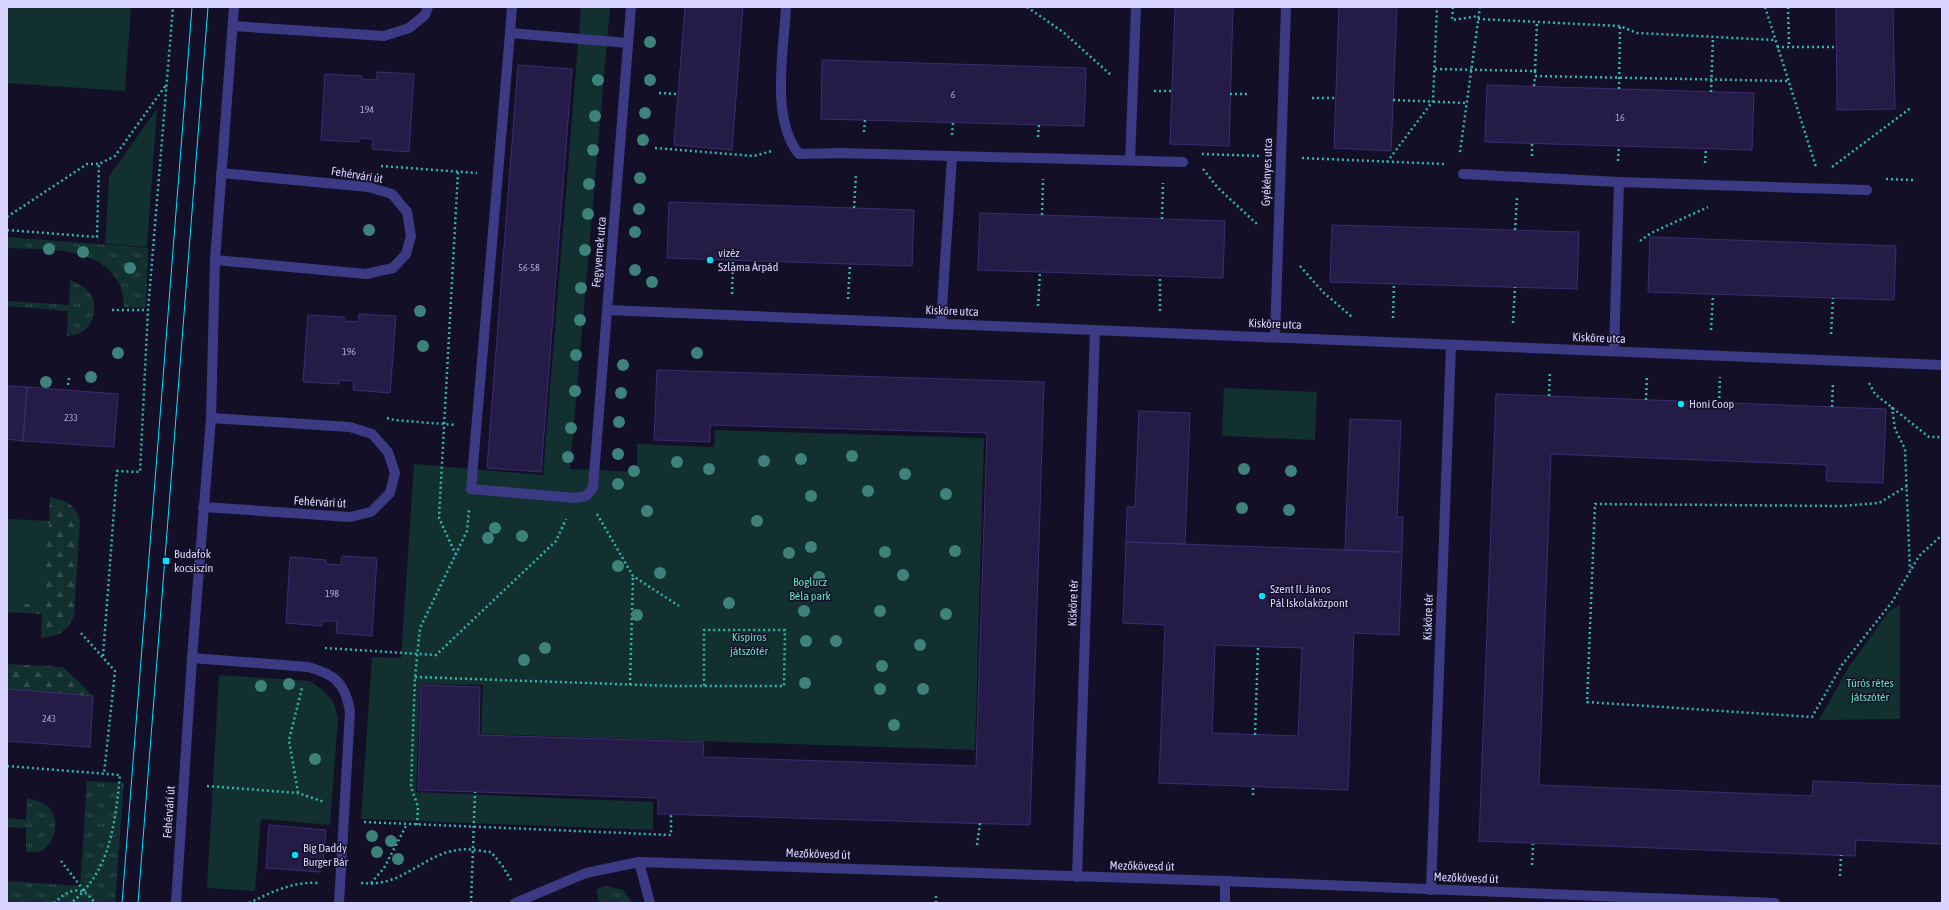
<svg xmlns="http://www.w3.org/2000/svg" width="1949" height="910" viewBox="0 0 1949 910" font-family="'Asap Condensed',sans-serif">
  <defs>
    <pattern id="grass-tufts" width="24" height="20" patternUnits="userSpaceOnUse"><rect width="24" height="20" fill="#12302f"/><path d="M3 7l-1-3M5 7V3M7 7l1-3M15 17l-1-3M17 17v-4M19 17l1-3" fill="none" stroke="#344d4e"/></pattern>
    <pattern id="forest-firs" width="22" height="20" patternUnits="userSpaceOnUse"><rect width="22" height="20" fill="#12302f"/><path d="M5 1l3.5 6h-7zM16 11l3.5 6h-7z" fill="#344d4e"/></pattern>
  </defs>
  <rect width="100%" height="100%" fill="#130f26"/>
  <path fill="url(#grass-tufts)" d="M7 237 148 248 146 308 124 307C123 301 123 294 121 288 105 245 44 250 7 248Z
    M70 280C79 284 86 287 91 295 98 306 93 328 80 333 76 335 71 335 67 336L68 311 7 306V301L69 305Z
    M87 781 124 783 115 903H7V881L80 886Z
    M27 798C36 801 45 802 51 810 60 822 54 845 41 851 37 853 30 852 26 852V828L7 827V818L26 820Z
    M607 886 623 890 633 903H599L596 891 599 888Z"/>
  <path fill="url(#forest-firs)" d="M50 497C67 501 73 503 80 520L74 617C65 633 59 636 41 638L42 614 7 612V519L49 521Z
    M7 664 63 667 93 696 7 689Z"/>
  <path fill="#12302f" d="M7 7H131L125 91 7 83Z
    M581 7H610L570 469 637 472V444L714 447 715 430 984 438 975 750 481 734 483 685 420 684 416 792 653 802V830L361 819 372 657 401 658 414 464 543 475Z
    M157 109 147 247 105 244 109 176Z
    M1224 388 1317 392 1315 440 1222 436Z
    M7 520 49 523 43 605 7 603Z
    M1900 605V719L1819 720 1848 668 1889 611Z
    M219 675 310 681 324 691 334 703 338 719 330 825 261 819 255 891 207 888Z"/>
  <path fill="#241b47" stroke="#3b2d73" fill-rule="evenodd" d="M685 7H743L732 150 674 145Z
    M1175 7H1233L1229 146 1170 144Z
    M1339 7H1397L1391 151 1334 148Z
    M1836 7H1893L1895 109 1837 110Z
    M822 60 1086 68 1084 126 821 119Z
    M518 65 572 69 541 472 487 468Z
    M377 72 414 74 409 152 372 149 373 139 359 138V142L321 140 325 74 362 76V79L377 80Z
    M1487 85 1754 93 1752 150 1485 142Z
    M669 202 914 210 912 266 667 258Z
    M980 213 1225 221 1223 278 978 270Z
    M1332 225 1579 232 1577 289 1330 282Z
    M1650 237 1896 246 1894 300 1648 292Z
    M359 314 396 316 390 393 353 390 354 381 339 380V384L303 382 308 315 344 317V321L358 322Z
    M657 370 1044 382 1030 825 658 814V798L418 790 421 685 480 687 479 735 704 742 703 757 976 766 987 433 710 425V442L654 440Z
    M7 386 27 387 23 441 7 439Z
    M27 387 118 394 114 447 23 441Z
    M1496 394 1886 409 1883 483 1826 481 1827 465 1551 454 1539 785 1812 796 1813 781 1942 786V844L1856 840 1855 856 1479 841Z
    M1139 411 1190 413 1185 544 1126 542 1127 507H1135Z
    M1350 419 1401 421 1397 517H1403L1402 552 1345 550Z
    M1126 542 1402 552 1399 635 1354 633 1348 790 1159 783 1165 625 1123 623ZM1215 645 1302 648 1298 736 1212 733Z
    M342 556 377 558 372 636 336 633 337 621H322V626L286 623 290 557 326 560V564L341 565Z
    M7 689 93 696 90 747 7 741Z
    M269 825 326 830 323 865H321L320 872 266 868Z"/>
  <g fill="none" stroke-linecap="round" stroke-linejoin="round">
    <path stroke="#2fb8b0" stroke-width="2.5" stroke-dasharray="2 3" stroke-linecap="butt" d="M1027 7 1063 32 1112 76
      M1453 7 1452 20 1479 16
      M1765 7 1816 167
      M1788 7 1789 47
      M1478 19 1620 26 1637 33 1775 40
      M1777 47H1837
      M1435 69 1535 71 1537 22
      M1535 71V76L1788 81
      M1534 86 1535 76
      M1619 89 1620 26
      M1154 91H1172
      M1711 92 1713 37
      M659 93 678 94
      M1230 94H1250
      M1312 98H1336
      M1393 100 1466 103
      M864 132 865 120
      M952 135 953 123
      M1038 137 1039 125
      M655 148 754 156 772 151
      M1460 152 1480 7
      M1202 154 1261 156
      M1532 156V143
      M1302 158 1444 164
      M1618 161 1619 146
      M1387 162 1433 101 1437 7
      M1705 163 1706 148
      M381 166 477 173
      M1832 167 1912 107
      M1203 169 1218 188 1257 224
      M1886 179 1913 180
      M854 208 856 174
      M1042 215 1043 179
      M7 217 87 164H99
      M1162 219 1163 183
      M7 230 97 237 99 164 115 156 166 85
      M1515 230 1517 197
      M1640 241 1651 233 1708 207
      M1300 266 1323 292 1352 317
      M732 294 733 260
      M848 299 850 264
      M1038 306 1040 272
      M112 310H148
      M1160 311V276
      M1393 318 1394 284
      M1513 323 1515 287
      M1711 330 1713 295
      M1831 334 1833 298
      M1869 383 1875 394 1929 437H1942
      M68 385 69 378
      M1549 396 1550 372
      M1646 400 1647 375
      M1719 403 1720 377
      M1832 407 1833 382
      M1892 407 1895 429 1905 449 1910 570
      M387 418 394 420 456 425
      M1907 486 1879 503 1841 506 1595 504 1587 702 1812 717 1842 665 1892 602 1919 556 1942 535
      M597 514 633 576 679 606
      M456 555 439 518 458 172
      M81 633 115 671 104 774
      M325 648 436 655 556 541 566 519
      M103 656 117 471 140 472 148 310 173 7
      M415 677 673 686H784L785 630H704V686
      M630 685 633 576
      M1255 735 1258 647
      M7 766 120 775C115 822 111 871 71 903
      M207 786 298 793 324 802
      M298 793 289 740 302 688
      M1253 795V787
      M364 822 671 835V814
      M417 825 418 807 411 787 415 677 420 628 467 531 469 510
      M977 845 980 823
      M61 861 85 892
      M1532 865 1533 844
      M1840 876 1841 855
      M361 883C367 883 372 884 377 883 406 880 428 854 457 850 468 848 480 851 491 852L502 865 512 882
      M371 883 384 868 407 824
      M54 903C62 896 72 887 84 892 88 894 92 900 96 903
      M249 903C272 892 293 881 319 883
      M471 903 475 792
      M936 903V894"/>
    <path stroke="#3d3a85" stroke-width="10" d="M786 7C784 50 770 119 799 154L840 153 1183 162
      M233 26 384 36 409 28 425 15 428 7
      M510 33 512 7
      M1130 161 1136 7
      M1463 174 1619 182 1867 190
      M215 260 366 274 393 268 406 254 411 236 407 212 392 194 368 187 221 173
      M941 323 952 157
      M1614 351 1619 182
      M586 496 575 498 471 489 510 33 628 43
      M203 507 350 517 371 512 390 493 395 473 388 452 372 434 350 427 211 418
      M192 658 308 667C335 674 345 683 350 711L339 903
      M639 862 650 903
      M1225 903V881"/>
    <path stroke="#3d3a85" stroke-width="10" d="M607 310 1942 365
      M1275 337 1286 7
      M586 496 593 488 631 7
      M1077 877 1095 330
      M1431 890 1451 345
      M515 903 586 873 639 862 1225 881 1775 903"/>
    <path stroke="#3d3a85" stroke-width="10" d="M176 903 192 658 211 418 215 260 234 7"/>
    <path stroke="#00e5ff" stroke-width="1" d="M122 903 192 7
      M138 903 208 7"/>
  </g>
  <g fill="#3d827b">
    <circle cx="650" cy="42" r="6"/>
    <circle cx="598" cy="80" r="6"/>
    <circle cx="650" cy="80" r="6"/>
    <circle cx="645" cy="113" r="6"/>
    <circle cx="595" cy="116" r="6"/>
    <circle cx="643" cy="140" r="6"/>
    <circle cx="593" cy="150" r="6"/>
    <circle cx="640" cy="178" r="6"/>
    <circle cx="589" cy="184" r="6"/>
    <circle cx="639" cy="209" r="6"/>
    <circle cx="588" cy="214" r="6"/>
    <circle cx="369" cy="230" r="6"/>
    <circle cx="635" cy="232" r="6"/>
    <circle cx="49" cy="249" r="6"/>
    <circle cx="585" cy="250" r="6"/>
    <circle cx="83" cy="252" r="6"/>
    <circle cx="130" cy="268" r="6"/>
    <circle cx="635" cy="270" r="6"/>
    <circle cx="652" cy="282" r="6"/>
    <circle cx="581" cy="288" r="6"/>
    <circle cx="420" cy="311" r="6"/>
    <circle cx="580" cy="320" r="6"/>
    <circle cx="423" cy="346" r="6"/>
    <circle cx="118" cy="353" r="6"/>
    <circle cx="697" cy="353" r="6"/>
    <circle cx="576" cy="355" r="6"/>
    <circle cx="623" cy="365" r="6"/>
    <circle cx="91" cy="377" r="6"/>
    <circle cx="46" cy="382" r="6"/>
    <circle cx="575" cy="391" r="6"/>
    <circle cx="621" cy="393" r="6"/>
    <circle cx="619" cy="422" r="6"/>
    <circle cx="571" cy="428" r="6"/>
    <circle cx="618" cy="454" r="6"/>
    <circle cx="852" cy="456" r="6"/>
    <circle cx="568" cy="457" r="6"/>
    <circle cx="801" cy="459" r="6"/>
    <circle cx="764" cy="461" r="6"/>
    <circle cx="677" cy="462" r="6"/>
    <circle cx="709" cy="469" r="6"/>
    <circle cx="1244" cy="469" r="6"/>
    <circle cx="634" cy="471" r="6"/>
    <circle cx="1291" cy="471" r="6"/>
    <circle cx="905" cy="474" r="6"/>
    <circle cx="618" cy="484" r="6"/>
    <circle cx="868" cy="491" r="6"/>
    <circle cx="946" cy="494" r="6"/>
    <circle cx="811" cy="496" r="6"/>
    <circle cx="1242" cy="508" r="6"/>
    <circle cx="1289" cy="510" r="6"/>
    <circle cx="647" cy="511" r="6"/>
    <circle cx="757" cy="521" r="6"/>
    <circle cx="495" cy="528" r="6"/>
    <circle cx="522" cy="536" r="6"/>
    <circle cx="488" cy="538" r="6"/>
    <circle cx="811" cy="547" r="6"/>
    <circle cx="955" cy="551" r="6"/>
    <circle cx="885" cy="552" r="6"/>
    <circle cx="789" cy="553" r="6"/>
    <circle cx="618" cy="566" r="6"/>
    <circle cx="660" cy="573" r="6"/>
    <circle cx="903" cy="575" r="6"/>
    <circle cx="819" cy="577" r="6"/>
    <circle cx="729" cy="603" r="6"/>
    <circle cx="804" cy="611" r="6"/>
    <circle cx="880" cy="611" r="6"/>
    <circle cx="946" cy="614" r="6"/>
    <circle cx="637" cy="615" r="6"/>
    <circle cx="806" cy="641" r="6"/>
    <circle cx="836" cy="641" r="6"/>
    <circle cx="920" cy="645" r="6"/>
    <circle cx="545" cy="648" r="6"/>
    <circle cx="524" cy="660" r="6"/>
    <circle cx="882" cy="666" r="6"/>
    <circle cx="805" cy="683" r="6"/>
    <circle cx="289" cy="684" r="6"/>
    <circle cx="261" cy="686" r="6"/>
    <circle cx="880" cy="689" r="6"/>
    <circle cx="923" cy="689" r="6"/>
    <circle cx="894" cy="725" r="6"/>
    <circle cx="315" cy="759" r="6"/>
    <circle cx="372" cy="836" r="6"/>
    <circle cx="391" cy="841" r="6"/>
    <circle cx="377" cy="852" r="6"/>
    <circle cx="398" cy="859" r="6"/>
  </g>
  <g fill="#00e5ff" stroke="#130f26" stroke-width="1.5">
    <circle cx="710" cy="260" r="4"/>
    <circle cx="1681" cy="404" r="4"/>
    <rect x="162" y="557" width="8" height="8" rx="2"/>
    <circle cx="1262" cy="596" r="4"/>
    <circle cx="295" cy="855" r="4"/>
  </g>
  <g text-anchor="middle" stroke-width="3" stroke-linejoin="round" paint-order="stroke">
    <g font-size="10" fill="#aca6d1">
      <text x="953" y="98">6</text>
      <text x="367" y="113">194</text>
      <text x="1620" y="121">16</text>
      <text x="529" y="271">56-58</text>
      <text x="349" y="355">196</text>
      <text x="71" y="421">233</text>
      <text x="332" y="597">198</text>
      <text x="49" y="722">243</text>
    </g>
    <g font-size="12" fill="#d9d4ff" stroke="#130f26">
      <text transform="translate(1267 172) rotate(-88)" y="4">Gyékényes utca</text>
      <text transform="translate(357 175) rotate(9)" y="4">Fehérvári út</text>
      <text transform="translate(599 252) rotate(-85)" y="4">Fegyvernek utca</text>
      <text transform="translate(952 311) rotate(2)" y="4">Kisköre utca</text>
      <text transform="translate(1275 324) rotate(2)" y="4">Kisköre utca</text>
      <text transform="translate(1599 338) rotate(2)" y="4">Kisköre utca</text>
      <text transform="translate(320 502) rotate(3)" y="4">Fehérvári út</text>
      <text transform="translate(1073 603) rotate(-88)" y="4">Kisköre tér</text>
      <text transform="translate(1428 617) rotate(-88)" y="4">Kisköre tér</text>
      <text transform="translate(169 812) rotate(-86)" y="4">Fehérvári út</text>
      <text transform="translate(818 854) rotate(2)" y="4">Mezőkövesd út</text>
      <text transform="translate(1142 866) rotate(1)" y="4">Mezőkövesd út</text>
      <text transform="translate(1466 878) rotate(2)" y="4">Mezőkövesd út</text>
    </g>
    <g font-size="12" fill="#d9d4ff" stroke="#130f26" text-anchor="start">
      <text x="718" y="257">vizéz<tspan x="718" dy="14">Szlama Árpád</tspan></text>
      <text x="1689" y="408">Honi Coop</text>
      <text x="174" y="558">Budafok<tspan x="174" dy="14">kocsiszín</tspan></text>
      <text x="1270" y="593">Szent II. János<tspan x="1270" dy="14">Pál Iskolaközpont</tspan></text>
      <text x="303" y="852">Big Daddy<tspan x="303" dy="14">Burger Bár</tspan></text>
    </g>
    <g font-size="12" fill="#5fe0c0" stroke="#130f26">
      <text x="810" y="586">Boglucz<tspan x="810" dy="14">Béla park</tspan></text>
      <text x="749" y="641">Kispiros<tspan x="749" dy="14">játszótér</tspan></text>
      <text x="1870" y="687">Túrós rétes<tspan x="1870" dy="14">játszótér</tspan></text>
    </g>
  </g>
  <rect width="1949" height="910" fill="none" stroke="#d9d4ff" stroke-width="16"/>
</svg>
